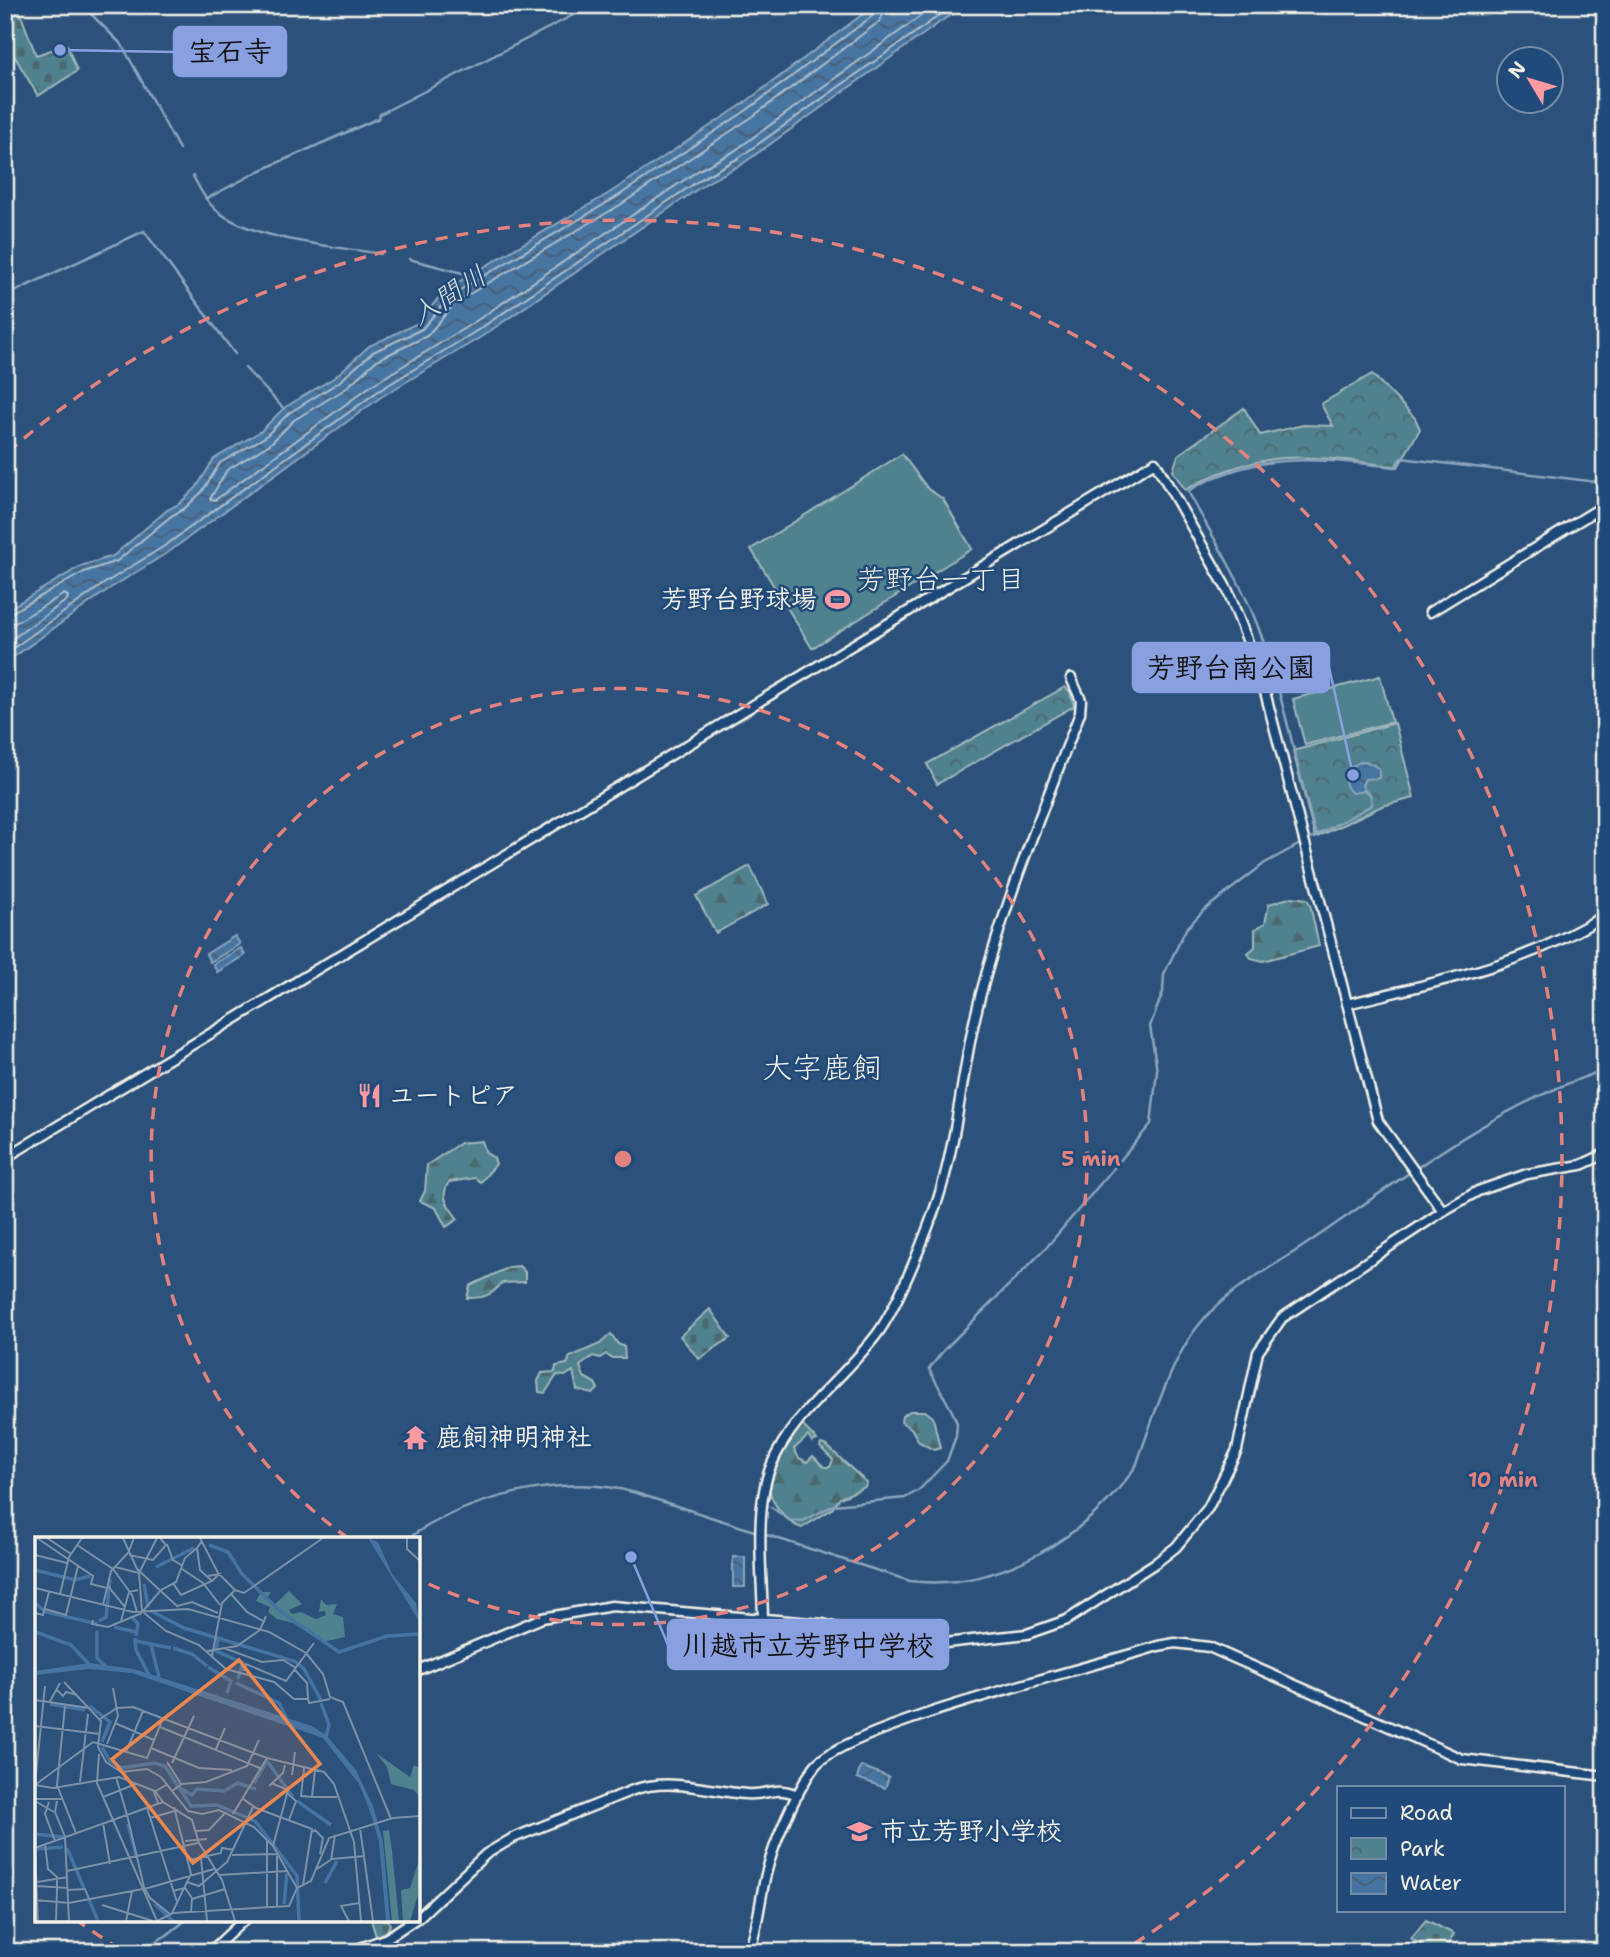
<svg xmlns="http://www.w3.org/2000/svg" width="1610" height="1957" viewBox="0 0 1610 1957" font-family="'Shantell Sans','Klee One',sans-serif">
  <defs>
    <pattern id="forest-firs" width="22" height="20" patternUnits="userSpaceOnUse" patternTransform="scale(1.75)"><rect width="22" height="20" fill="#4f818e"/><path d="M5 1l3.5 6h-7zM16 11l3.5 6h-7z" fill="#4c676e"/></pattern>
    <pattern id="cemetery-stones" width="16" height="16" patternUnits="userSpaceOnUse" patternTransform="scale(1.75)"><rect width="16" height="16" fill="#4f818e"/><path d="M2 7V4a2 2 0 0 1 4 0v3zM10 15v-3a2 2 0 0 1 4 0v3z" fill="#4c676e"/></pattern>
    <pattern id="park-crowns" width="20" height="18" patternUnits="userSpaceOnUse" patternTransform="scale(1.75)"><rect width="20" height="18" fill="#4f818e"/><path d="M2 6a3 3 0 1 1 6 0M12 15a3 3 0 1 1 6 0" fill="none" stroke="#4c676e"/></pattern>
    <pattern id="water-waves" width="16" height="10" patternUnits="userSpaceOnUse" patternTransform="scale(1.75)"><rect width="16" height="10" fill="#4674a2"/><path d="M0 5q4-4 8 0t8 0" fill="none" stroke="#485e74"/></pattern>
  </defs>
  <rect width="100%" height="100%" fill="#2c517b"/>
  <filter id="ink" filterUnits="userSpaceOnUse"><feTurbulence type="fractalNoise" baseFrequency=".0143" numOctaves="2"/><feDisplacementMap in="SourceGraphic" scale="14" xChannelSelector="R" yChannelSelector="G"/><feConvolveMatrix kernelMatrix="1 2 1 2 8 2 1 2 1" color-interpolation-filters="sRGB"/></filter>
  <g filter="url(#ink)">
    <path fill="url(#forest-firs)" stroke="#a2b9bb" stroke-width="2" d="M750 866 768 904 716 933 696 896Z
      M1292 897 1307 899 1310 904 1319 946 1263 961 1251 958 1248 953 1255 947V929L1265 923 1269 904Z
      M482 1141 486 1153 494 1158 496 1164 481 1182 475 1178 449 1182C439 1197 449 1207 458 1219L446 1227 436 1208 420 1201 425 1191 427 1165 460 1143Z
      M519 1266 525 1272V1282L502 1283C491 1296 484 1298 467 1298L470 1286 509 1267Z
      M611 1334 618 1344 624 1347 625 1358H611L606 1354 600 1358 593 1356 580 1366 584 1377 595 1383 598 1389 593 1394 577 1390 573 1371 565 1376 557 1375 545 1393 539 1392 538 1381 542 1373 555 1372 556 1366 567 1364 570 1357 600 1344Z
      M910 1411H925L933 1417 940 1448 934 1450 919 1442 911 1428 901 1422 902 1416Z
      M801 1424 817 1440 812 1442 808 1436 794 1449 799 1458 807 1462 813 1456 824 1467H830L833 1460 820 1447 821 1444 827 1446 867 1483 865 1487 840 1498 832 1509 802 1528C790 1525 768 1501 770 1488 772 1473 791 1434 801 1424Z"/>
    <path fill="url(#cemetery-stones)" stroke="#a2b9bb" stroke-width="2" d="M19 10 36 55 67 45 77 71 38 96 5 40V16Z
      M710 1309 730 1338 699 1359 680 1336Z
      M371 1920H388L390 1925 387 1931 376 1936Z
      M1426 1920 1454 1934 1444 1952H1424L1425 1948 1411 1938Z"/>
    <path fill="url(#park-crowns)" stroke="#a2b9bb" stroke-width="2" d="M1372 374 1415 418 1420 429 1398 467C1316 456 1260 446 1185 490L1173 471 1178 455 1244 408 1260 435 1303 425 1333 426 1321 404Z
      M1065 687 1070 692 1074 706 937 784 927 764Z
      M1395 723 1414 798 1382 806 1315 838 1293 751Z"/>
    <path fill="#4f818e" stroke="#a2b9bb" stroke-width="2" d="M902 454 928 489 943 499 972 549 812 648 751 549Z
      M1380 676 1392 722 1305 745 1293 699Z"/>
    <path fill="url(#water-waves)" stroke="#8ca6be" stroke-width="2" d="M875 5H969L943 20 741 165 708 182 481 337 381 397 170 551 109 589 5 663V611L81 566 113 556 167 510 179 504 196 488 214 459 261 431 284 408 335 377 369 346 418 323 445 290 611 192 743 104Z
      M1365 761 1379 768V778L1365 779 1362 785 1365 791 1352 793C1338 781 1348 764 1365 761Z
      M235 936 240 944 210 962 206 954Z
      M241 948 245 955 217 972 213 964Z
      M733 1557H745V1587H733Z
      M861 1766 889 1777 885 1788 857 1778Z"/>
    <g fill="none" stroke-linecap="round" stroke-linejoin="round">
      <path stroke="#aebfcc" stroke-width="2" d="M887 5 880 21 752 117 620 205 456 302 427 336 377 360 345 389 294 420 270 444 227 470 210 499 215 500 372 385 473 323 699 170 733 152 936 5
        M5 616 84 572 117 561 171 516 184 509 202 492 220 463 265 437 289 413 339 382 373 352 422 329 450 296 615 198 747 110 875 14 878 5
        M5 625 15 623 64 594 68 596 67 600 5 644
        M5 654 105 583 166 545 377 392 478 330 704 177 737 159 954 5"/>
      <path stroke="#8ca6be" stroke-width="2.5" d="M82 5 122 45 179 149
        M5 13 14 8 12 5
        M193 176C199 187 204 199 214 208 248 240 334 246 381 254
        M206 199 259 171 379 118 380 114 593 5
        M409 259 470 275
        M5 296 144 231 235 354
        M245 368 284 409
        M1316 836C1296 765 1283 692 1257 624 1239 577 1211 535 1188 491 1257 450 1319 459 1395 467L1401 458 1605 483
        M771 1507 791 1521H803L834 1505 905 1498 919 1490 947 1461 956 1436 957 1423 952 1411 929 1369 944 1350 1045 1249 1151 1124 1157 1071 1150 1026 1163 992 1164 974 1186 929 1203 911 1265 863 1372 805 1370 794 1363 790
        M407 1539C467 1497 565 1472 636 1493L910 1581C997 1592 1088 1537 1136 1466 1150 1426 1172 1358 1198 1326 1226 1290 1271 1268 1308 1243 1402 1179 1495 1105 1605 1070
        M137 1952 167 1935 186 1920"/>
      <defs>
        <path id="minor" d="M1430 612 1605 505
          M1347 1004C1439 981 1524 966 1605 915
          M5 1158 1155 462 1228 591 1260 673 1378 1121 1443 1211
          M763 1618C762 1573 754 1508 771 1466 793 1411 847 1377 880 1330 900 1300 926 1235 938 1199 957 1141 961 1078 975 1018 999 914 1042 812 1080 713L1081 700 1071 678
          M418 1670 542 1618 612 1606 823 1624 908 1647 1027 1634 1067 1620 1157 1562 1176 1547 1208 1508 1237 1450 1258 1352 1282 1318 1443 1211 1478 1191 1527 1174 1581 1165 1605 1154
          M418 1918 486 1854 513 1838 633 1790C671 1777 708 1791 746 1794 769 1796 772 1785 798 1795
          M210 1952 244 1920
          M349 1952 387 1938 414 1920
          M749 1952C758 1927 760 1899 766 1874 774 1842 795 1794 814 1767 842 1727 1097 1666 1158 1646L1175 1643 1209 1647 1462 1759 1605 1776"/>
      </defs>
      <use href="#minor" stroke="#f4f1e8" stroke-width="13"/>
      <use href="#minor" stroke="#1f4a7a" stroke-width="8"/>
    </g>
  </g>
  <g fill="none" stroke="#e4827e" stroke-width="3.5" stroke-dasharray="12 9">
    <path d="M348 1538A468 468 0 1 1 422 1581"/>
    <path d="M120 1949A937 937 0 0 1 79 1922M8 452A937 937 0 1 1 1126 1949"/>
  </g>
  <defs>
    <symbol id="stadium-bare" viewBox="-9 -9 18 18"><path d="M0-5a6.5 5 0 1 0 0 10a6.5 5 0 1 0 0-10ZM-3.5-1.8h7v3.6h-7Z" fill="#ff9aa2" stroke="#1f4a7a" stroke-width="2.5" paint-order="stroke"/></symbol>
    <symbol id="restaurant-bare" viewBox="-9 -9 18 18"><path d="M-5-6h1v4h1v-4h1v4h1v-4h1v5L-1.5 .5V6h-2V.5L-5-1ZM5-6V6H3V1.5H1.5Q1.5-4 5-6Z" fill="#ff9aa2" stroke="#1f4a7a" stroke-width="2.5" paint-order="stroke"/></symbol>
    <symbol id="temple-bare" viewBox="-9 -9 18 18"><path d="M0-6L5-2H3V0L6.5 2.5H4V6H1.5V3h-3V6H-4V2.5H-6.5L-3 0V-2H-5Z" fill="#ff9aa2" stroke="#1f4a7a" stroke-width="2.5" paint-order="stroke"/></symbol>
    <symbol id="school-bare" viewBox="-9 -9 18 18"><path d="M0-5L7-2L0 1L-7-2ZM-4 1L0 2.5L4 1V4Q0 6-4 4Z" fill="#ff9aa2" stroke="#1f4a7a" stroke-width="2.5" paint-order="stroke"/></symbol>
  </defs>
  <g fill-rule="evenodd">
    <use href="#stadium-bare" x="820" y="582" width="35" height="35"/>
    <use href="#restaurant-bare" x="352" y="1078" width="35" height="35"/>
    <use href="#temple-bare" x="398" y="1420" width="35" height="35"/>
    <use href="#school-bare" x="842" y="1814" width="35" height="35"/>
  </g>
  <g text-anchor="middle" stroke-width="5" stroke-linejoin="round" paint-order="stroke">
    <g font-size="26" font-weight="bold" fill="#f4f1e8" stroke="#1f4a7a" text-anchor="start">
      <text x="817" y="608" text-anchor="end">芳野台野球場</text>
      <text x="389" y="1104">ユートピア</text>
      <text x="436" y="1446">鹿飼神明神社</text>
      <text x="880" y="1840">市立芳野小学校</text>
    </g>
    <g font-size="28" font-style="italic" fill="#dadede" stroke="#1f4a7a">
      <text transform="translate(448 295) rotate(-33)" y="10">入間川</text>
    </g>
    <g font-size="28" fill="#f4f1e8" stroke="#1f4a7a">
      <text x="941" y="589">芳野台一丁目</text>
    </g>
    <g font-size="30" fill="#f4f1e8" stroke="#1f4a7a">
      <text x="822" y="1078">大字鹿飼</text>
    </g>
  </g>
  <g transform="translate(35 1537)">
    <rect width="385" height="385" fill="#2c517b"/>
    <path d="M385 320V352L375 384H368L366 353 375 351Z" fill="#4f818e"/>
    <path d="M254 54 267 67 254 73 257 77 266 75 281 82 291 78 290 74 284 75 286 62 291 68 302 67 298 77 308 80 310 100 287 105 258 86 242 82 233 75 235 70 221 64 226 55H236L232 61 239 68ZM341 216 375 240 379 228 385 231V261L379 253 356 247 352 230Z" fill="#4f818e"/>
    <path d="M354 293 357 314 364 384H357L348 294Z" fill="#4f818e"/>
    <path d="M333 1 343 5 357 37 381 66 384 84ZM55 126 99 132 277 189 291 198 321 233 338 269 348 305 355 384H351L344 305 335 274 324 247 288 201 97 136 54 132 0 138V134Z" fill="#4674a2"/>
    <path fill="none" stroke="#4674a2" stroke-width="3.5" d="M174 8 193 15 207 37 246 75 304 115 352 99 385 97M121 30 159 11M0 33 40 43 55 39M109 47 113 70M0 66 11 75 63 87M116 74 149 91 259 124 269 132 286 163M97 80 103 87 101 99M64 84 71 80 75 42M79 90 101 95M62 94V121L71 130M1 95 36 108 54 127M100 101 101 113 114 138M183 102 181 114 208 126 203 142M101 104 136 111M116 108 124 140M138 111 157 117 172 129M173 130 196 144 192 156M201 146 244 166 252 182M286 166 294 188 291 200M15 167 50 173M55 169 75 185 67 205M67 210 75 224 87 231 119 226 130 229 156 269 182 268 220 284M219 246 232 224 258 260M145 251 157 258 162 252 189 254 203 246 221 252M262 264 296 288M220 284 262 339 264 384M93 287 101 318M0 297 28 300M32 311 49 351M2 312 28 310M290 346 302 324M54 363 63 384M120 367 138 384M249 367 252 336"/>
    <path fill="none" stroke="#7c91a7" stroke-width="2" d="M2 1 58 39 56 47 72 51M12 1 36 17M88 1 102 32 143 70M165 1 183 36 200 53M372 1V12L385 24M132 7 138 23 148 29M42 8 78 32M0 18 32 26M94 18 118 23 131 8 125 1M80 30 104 36M78 32 97 58 102 75M147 32 168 46 185 68M173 39 184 37 177 44M138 46 146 58 177 44 165 33 162 11 167 4M72 48 90 70M0 51 98 75 153 72 234 95 271 116 288 137 295 160 308 165 356 282M25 57 34 20 47 1M196 57 212 75 230 85M68 68 76 34 93 16 99 1M142 69 157 65 183 76M10 72 31 78 43 29M108 74 126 53 141 45 150 21 162 11M107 75 104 36 122 1M108 75 131 94 164 108 191 132 239 145 259 162H273L274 166 295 162M0 76 8 78 14 55M58 83 57 87 73 90 107 76M86 84 94 55 103 53M189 111 227 125 248 123 261 131M172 114 202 109 225 93 231 79M177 119 187 66 200 53 209 56 288 1M260 133 272 146 273 161M209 134 211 127 251 144 279 106M29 145 66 184 63 210 71 225 86 235 112 232 126 240 153 274 167 277 184 273 219 290 238 309 262 351M22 153 28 159 31 155 42 158M0 163 54 171M14 166 25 146M30 169 22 248 41 296M65 182 82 171 98 170 232 221 289 235 299 247 319 305 326 384M80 186 119 203M0 189 65 197M125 190 227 232M72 207 83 179 78 151M116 211 164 231 197 233M181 212 190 191M91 215 108 174M64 217 62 246 122 384M132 225 146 247M137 226 159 179M269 231 266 259 277 260M280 233 277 260H302M257 238 260 215M81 240 92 278M45 245 53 177M236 246 253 253 238 309M0 247 10 149M0 248 18 251 84 240 120 254 128 265 157 283 164 306 187 343 200 384M0 248 58 205 112 221 128 181M234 249 248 236 250 228M137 254 147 247 171 245 212 229 224 203M252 256 261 264 254 283M68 260 101 247M207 261 221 271 277 292 268 348M0 262H28M0 264 19 275M22 264 20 275 30 300 34 384M14 265 10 277 20 304M123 266 119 255 133 247M112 271 142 365M198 277 232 221M92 278 109 350 115 361 135 377M115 281 143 273M68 286 75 327M325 291 338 384M161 294 174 293 191 275M276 296 280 293 288 301 285 317M232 303V370M150 304 172 302M10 307 13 332 22 340V352M0 311 128 265M0 312 3 384M197 318 242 317M242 319V370M166 321 172 384M154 323 186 316 187 311 199 313M296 323 300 298M282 332 297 322 330 319M32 334 163 306M184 338 253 334M2 345 33 340M152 345 164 349 192 325 218 270M2 349 33 351M33 353 50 352 54 362M138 354 150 351 157 361 156 376M157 362 190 352M0 363 34 366 113 351 179 332M67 368 118 384M137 376 156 337 139 270M21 384 22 352M91 384 97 354M122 384 138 376 254 369 262 351 276 344 294 301 358 281 385 279M314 384 306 369 324 366"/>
    <path fill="#ec874e" fill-opacity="0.15" stroke="#ec874e" stroke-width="3.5" d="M204 123 285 227 158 326 77 222Z"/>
    <rect width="385" height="385" fill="none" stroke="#f4f1e8" stroke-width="3.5"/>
  </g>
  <circle cx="623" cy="1159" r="10" fill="#e4827e" stroke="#1f4a7a" stroke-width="3.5"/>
  <g font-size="21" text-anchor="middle" font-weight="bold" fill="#e4827e" stroke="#1f4a7a" stroke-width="5" stroke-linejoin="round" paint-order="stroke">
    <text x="1091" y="1166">5 min</text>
    <text x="1503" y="1487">10 min</text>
  </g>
  <path fill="none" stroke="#88a0e0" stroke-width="2.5" d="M60 50L174 52M1353 775L1329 667M631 1557L668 1645"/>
  <g fill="#88a0e0" stroke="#1f4a7a" stroke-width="2.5">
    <circle cx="60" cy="50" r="7"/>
    <circle cx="1353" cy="775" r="7"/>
    <circle cx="631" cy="1557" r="7"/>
  </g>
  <g fill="#88a0e0" stroke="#88a0e0" stroke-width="2.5">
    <rect x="174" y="27" width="112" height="49" rx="7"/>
    <rect x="1133" y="643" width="196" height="49" rx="7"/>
    <rect x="668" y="1620" width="280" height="49" rx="7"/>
  </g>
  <g font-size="28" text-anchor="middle" font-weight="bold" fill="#111">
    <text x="230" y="61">宝石寺</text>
    <text x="1231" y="677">芳野台南公園</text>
    <text x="808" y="1655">川越市立芳野中学校</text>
  </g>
  <rect width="1610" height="1957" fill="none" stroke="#1f4a7a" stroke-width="28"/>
  <rect x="14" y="14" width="1582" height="1929" fill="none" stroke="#f4f1e8" stroke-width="2.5" filter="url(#ink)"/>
  <rect x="1337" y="1786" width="228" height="126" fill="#1f4a7a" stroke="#748da6" stroke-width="2"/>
  <rect x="1351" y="1808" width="35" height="10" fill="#1f4a7a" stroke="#748da6" stroke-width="2"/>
  <text x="1400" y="1820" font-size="21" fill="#f4f1e8">Road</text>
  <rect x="1351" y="1838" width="35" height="21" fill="url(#park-crowns)" stroke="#748da6" stroke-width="2"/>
  <text x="1400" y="1856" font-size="21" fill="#f4f1e8">Park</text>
  <rect x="1351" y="1873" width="35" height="21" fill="url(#water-waves)" stroke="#748da6" stroke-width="2"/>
  <text x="1400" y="1890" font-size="21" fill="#f4f1e8">Water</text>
  <g transform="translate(1530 80) rotate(308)"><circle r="33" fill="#1f4a7a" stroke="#748da6" stroke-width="2"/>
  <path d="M0-5L12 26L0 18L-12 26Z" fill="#ff9aa2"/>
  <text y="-10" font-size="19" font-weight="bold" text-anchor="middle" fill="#f4f1e8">N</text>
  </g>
</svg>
